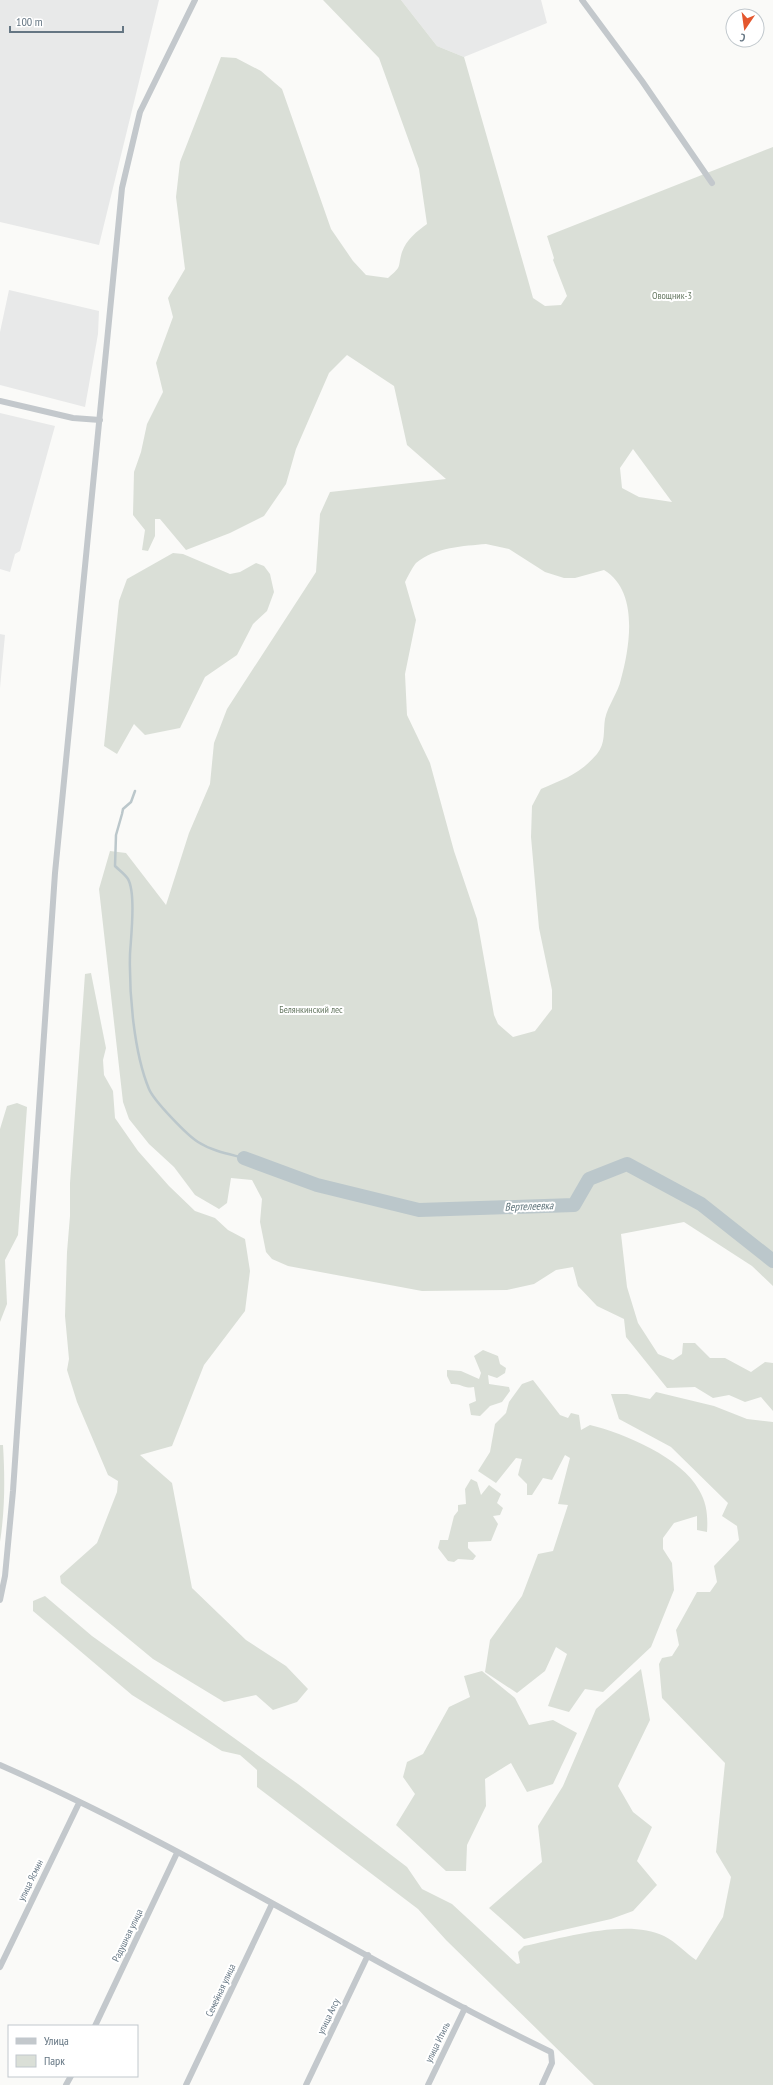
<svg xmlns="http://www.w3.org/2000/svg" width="773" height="2085" viewBox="0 0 773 2085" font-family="'PT Sans Narrow',sans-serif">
  <rect width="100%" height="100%" fill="#fafaf8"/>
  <path fill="#e8e9e9" d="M0 0H159L99 245 0 222Z
    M401 0H541L547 23 464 57 437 46Z
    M9 290 99 311 98 334 85 407 0 385V332Z
    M0 413 55 426 20 551 15 554 10 572 0 569Z
    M0 634 5 635 0 688Z"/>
  <path fill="#dadfd7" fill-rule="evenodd" d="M323 0H401L437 46 464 57 528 280 533 298 545 306 561 305 567 296 553 260 554 258 547 236 773 147V1286L752 1266 684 1222 621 1234 627 1287 638 1323 658 1354 673 1360 682 1354 683 1343H695L710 1358H725L751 1372 765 1362 773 1363V1411L761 1397 745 1402 729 1395 713 1398 695 1387 667 1388 626 1337 624 1319 597 1306 578 1286 573 1267 556 1270 534 1284 507 1290 422 1291 288 1266 272 1259 266 1252 260 1222 262 1199 252 1180 231 1178 227 1203 219 1209 195 1195 174 1167 149 1144 129 1119 123 1102 99 889 110 851 126 853 166 905 189 833 210 784 214 743 227 709 316 572 320 514 330 492 446 479 407 445 394 386 347 355 329 373 296 449 286 484 264 516 230 533 186 550 160 519H155V536L148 551 142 550 145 530 133 515 134 472 141 452 147 424 163 392 156 363 173 317 168 298 185 269 176 197 180 162 221 57 236 58 261 71 282 89 331 229 353 261 366 275 388 278C403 265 397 269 402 252 406 240 417 231 427 224L419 169 379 58ZM633 449 672 502 639 497 622 488 620 468ZM486 544 509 549 545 572 564 578H575L604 570C639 591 630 646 621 679 618 693 608 705 605 719 603 731 606 743 597 754 580 774 564 779 541 789L532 806 531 837 539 928 552 990V1009L535 1031 513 1037 498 1024 494 1015 477 919 454 851 430 763 407 715 405 674 416 620 405 582C408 576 412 568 416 563 435 547 464 546 486 544Z
    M173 553 183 554 230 574 240 572 256 563 264 566 270 574 274 592 267 611 253 624 237 655 205 677 180 728 145 735 134 724 117 754 104 746 119 601 127 579Z
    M91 973 106 1048 103 1060 104 1075 113 1091 115 1118 138 1151 169 1186 195 1211 215 1218 228 1230 245 1239 250 1271 245 1311 204 1365 172 1446 140 1455 172 1483 192 1588 246 1640 286 1666 308 1689 297 1702 273 1710 256 1695 224 1702 153 1659 61 1583 60 1576 97 1543 117 1492 118 1481 108 1475 77 1402 67 1370 69 1359 65 1316 67 1252 70 1216V1183L85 974Z
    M17 1103 27 1107 18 1235 5 1260 7 1304 0 1322V1129L7 1106Z
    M483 1350 498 1356 500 1364 506 1368 505 1373 497 1378 488 1375 489 1384 509 1387 510 1391 502 1402 490 1406 480 1416 471 1415 469 1404 476 1401 474 1387C465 1389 460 1383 451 1384L447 1376V1370L461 1371 479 1379 481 1373 474 1356Z
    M533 1380 560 1415 568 1418 571 1413 579 1415 581 1430 590 1425C624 1433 682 1458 699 1490 707 1503 708 1517 707 1532L697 1530V1516L674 1523 663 1538V1549L672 1563 674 1590 651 1647 603 1692 585 1689 569 1712 548 1706 567 1654 556 1647 545 1671 517 1693 485 1672 490 1640 522 1596 538 1554 553 1551 568 1505 558 1504 570 1458 565 1455 552 1480 543 1478 532 1495H527V1484L518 1475 522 1459 516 1458 496 1483 478 1471 490 1452 495 1424 506 1413 509 1402 522 1384Z
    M656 1392 714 1406 747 1419 773 1422V2085H594L446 1940 418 1909 257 1787V1770L240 1755 222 1751 132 1695 33 1611V1601L45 1596 92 1636 298 1784 407 1867 422 1889 452 1904 517 1964 520 1963 518 1952 524 1946C563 1938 628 1918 664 1936 676 1942 686 1953 696 1960L723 1917 731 1877 716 1852 725 1763 662 1698 659 1664 662 1658 672 1656 679 1645 676 1630 697 1592H710L717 1582 714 1566 739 1540 737 1526 722 1516 728 1503 671 1447 619 1419 611 1394H627L650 1399Z
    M0 1445H3C5 1478 5 1509 0 1542Z
    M471 1479 477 1482 481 1495 489 1485 501 1494 497 1503 503 1508 500 1515 493 1516 498 1524 491 1541 468 1542V1548L476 1556 473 1560 458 1559 454 1562 448 1561 438 1548 440 1540H448L454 1516 458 1511V1505L466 1504 465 1489Z
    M641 1669 650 1720 618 1786 633 1812 652 1827 637 1861 657 1885 633 1911 611 1919 524 1939 489 1908 542 1862 538 1826 563 1786 596 1709Z
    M482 1671 515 1698 529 1725 553 1720 577 1733 553 1784 527 1792 511 1763 485 1779 486 1806 467 1845 466 1871H446L396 1825 415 1794 403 1777 407 1762 423 1754 449 1707 470 1697 464 1676Z"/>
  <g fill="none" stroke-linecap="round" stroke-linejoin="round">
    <path stroke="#bbc7cb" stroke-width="2.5" d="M135 791 131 802 123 809 122 814 116 835 115 866C119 870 125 874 128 879 136 893 131 937 130 954 129 994 134 1053 149 1089 154 1101 187 1135 198 1142 212 1151 229 1154 244 1158"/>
    <path stroke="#bbc7cb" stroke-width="14" d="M244 1158 317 1185 419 1210 574 1205 589 1179 627 1164 701 1204 773 1261"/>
    <path stroke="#c3c8cc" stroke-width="6" d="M582 0 642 81 712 183
      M0 401 73 418 100 420
      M0 1600 5 1576 13 1491 55 873 122 188 140 112 195 0
      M0 1765C190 1848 365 1962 551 2052L552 2063 542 2085
      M0 1967 79 1803
      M95 2026 177 1853
      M66 2085 71 2076
      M186 2085 272 1904
      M306 2085 368 1955
      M428 2085 465 2008"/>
  </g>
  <g text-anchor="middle" stroke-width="4" stroke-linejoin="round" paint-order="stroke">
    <g font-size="10" fill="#687a64" stroke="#fff">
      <text x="672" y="299">Овощник-3</text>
      <text x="311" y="1013">Белянкинский лес</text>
    </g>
    <g font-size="10" fill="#657683" stroke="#fff">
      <text transform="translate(30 1880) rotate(-64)" y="4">улица Ясмин</text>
      <text transform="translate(127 1935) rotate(-64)" y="4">Радушная улица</text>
      <text transform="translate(220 1990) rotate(-65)" y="4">Семейная улица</text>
      <text transform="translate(328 2016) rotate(-64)" y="4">улица Алсу</text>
      <text transform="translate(437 2042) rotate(-64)" y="4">улица Итиль</text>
    </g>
    <g font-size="11" font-style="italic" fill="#60757c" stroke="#fff">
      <text transform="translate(529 1206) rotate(-2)" y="4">Вертелеевка</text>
    </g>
  </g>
  <rect x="8" y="2025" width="130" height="52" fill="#ffffff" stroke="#c1c8cd"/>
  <rect x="16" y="2038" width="20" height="6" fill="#c3c8cc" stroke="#c1c8cd"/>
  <text x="44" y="2045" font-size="12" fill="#657683">Улица</text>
  <rect x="16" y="2055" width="20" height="12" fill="#dadfd7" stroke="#c1c8cd"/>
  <text x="44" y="2065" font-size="12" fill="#657683">Парк</text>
  <g transform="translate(745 28) rotate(193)"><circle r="19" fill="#ffffff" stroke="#c1c8cd"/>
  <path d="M0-3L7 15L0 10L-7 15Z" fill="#e4572e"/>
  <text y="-6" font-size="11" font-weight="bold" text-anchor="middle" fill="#657683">С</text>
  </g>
  <path d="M10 26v6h113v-6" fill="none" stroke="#657683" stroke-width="2"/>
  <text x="16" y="26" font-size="12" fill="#657683" stroke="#ffffff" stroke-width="3" paint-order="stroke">100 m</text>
</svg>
